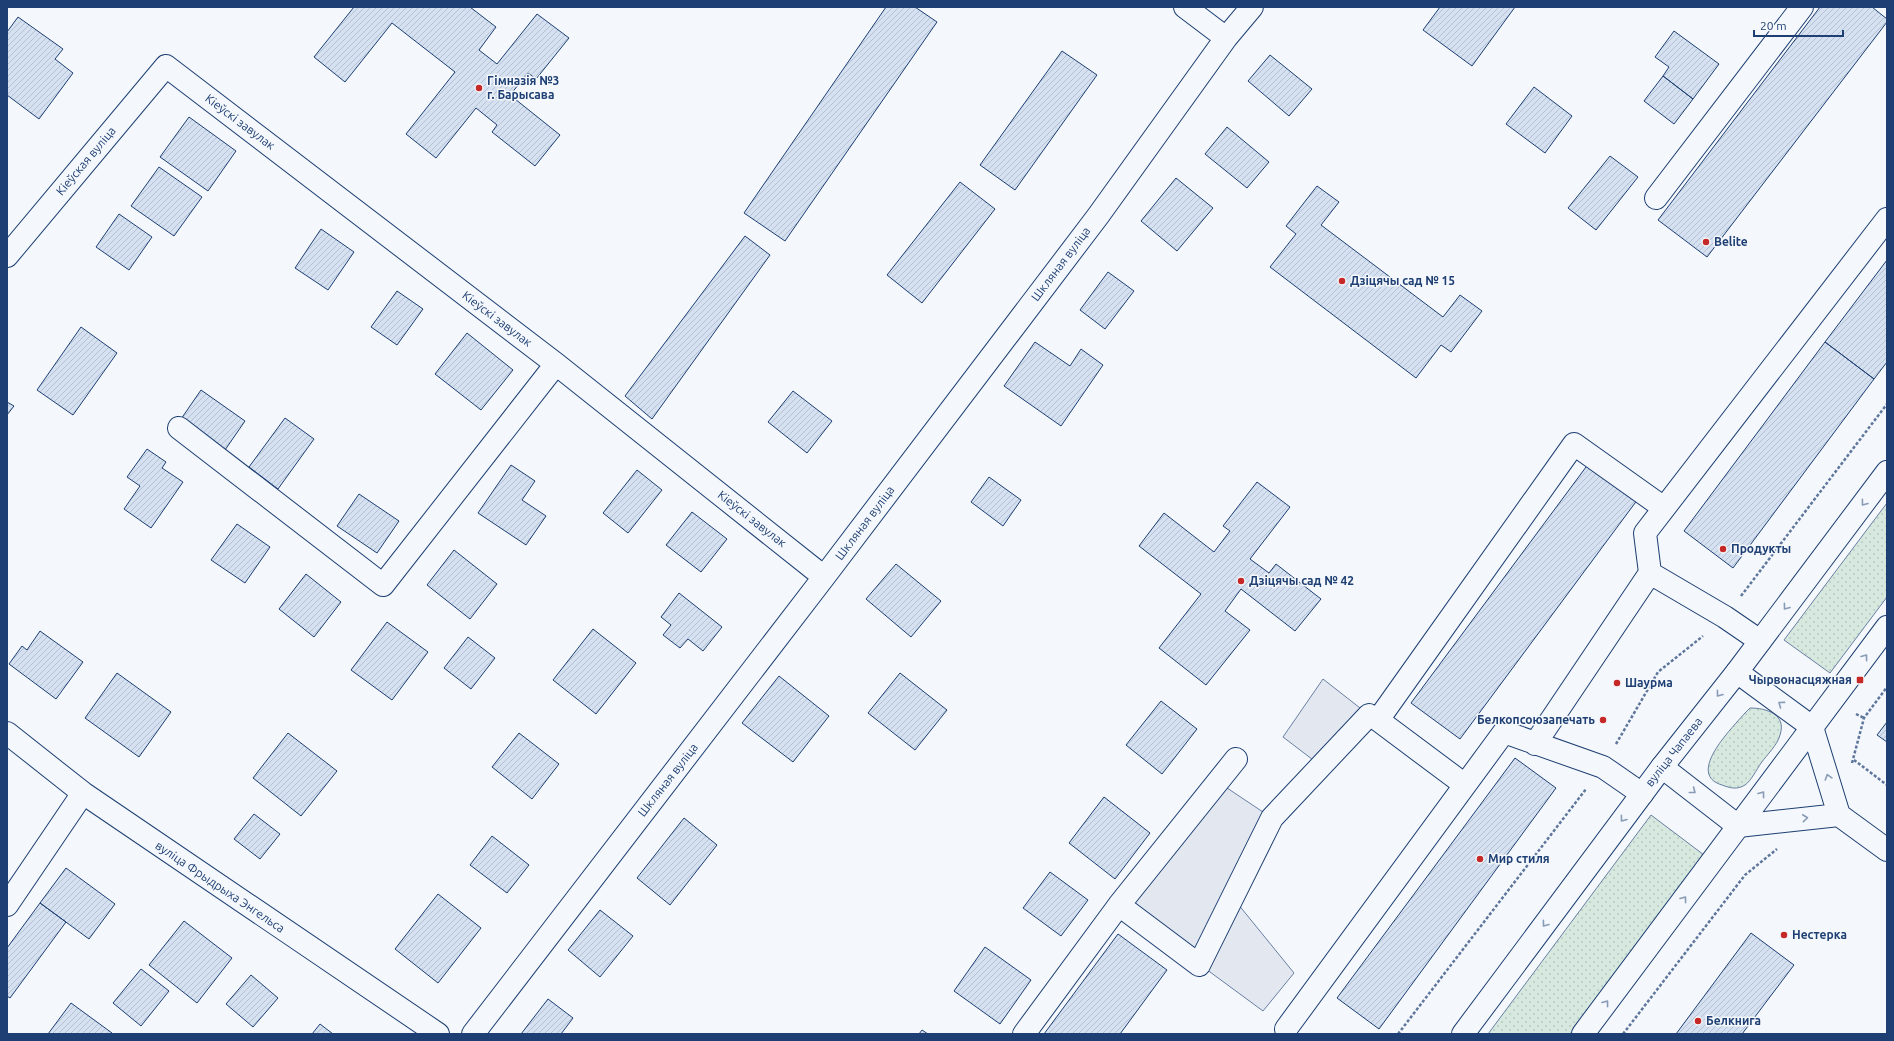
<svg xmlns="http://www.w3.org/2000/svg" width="1894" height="1041" viewBox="0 0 1894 1041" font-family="Ubuntu,sans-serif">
  <defs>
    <pattern id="grass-dots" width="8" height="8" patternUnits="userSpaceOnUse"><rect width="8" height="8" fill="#d7e8df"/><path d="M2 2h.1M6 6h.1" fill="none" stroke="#b8c8c3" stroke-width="1.8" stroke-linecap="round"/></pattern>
    <pattern id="building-hatch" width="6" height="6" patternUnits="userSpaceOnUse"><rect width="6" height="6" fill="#d5e0f0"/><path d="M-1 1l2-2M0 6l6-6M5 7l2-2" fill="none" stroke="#b6c1d1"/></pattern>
  </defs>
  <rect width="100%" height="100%" fill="#f4f7fb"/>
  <path fill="url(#grass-dots)" stroke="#687fa3" d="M1887 503V597L1830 673 1784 640Z
    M1750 708C1766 708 1787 714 1780 735 1778 744 1767 755 1761 763 1757 769 1751 781 1745 785 1737 790 1730 788 1722 785 1685 774 1733 727 1745 713Z
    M1651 815 1704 855 1570 1034H1488Z"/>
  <path fill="#e3e8f0" stroke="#687fa3" d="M1323 679 1369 715 1321 766 1283 737Z
    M1218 782 1272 818 1229 893 1294 973 1263 1011 1119 905Z"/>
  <path fill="url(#building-hatch)" stroke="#1d3f73" d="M354 7H470L496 27 479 50 497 64 537 14 569 38 536 79 528 73 510 95 560 135 535 166 492 132 497 125 476 108 436 158 406 134 455 72 392 23 345 82 314 57Z
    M886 7H915L937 22 785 241 744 213Z
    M1440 7H1515L1472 66 1423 30Z
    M1820 7H1872L1887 19V22L1707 257 1658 220Z
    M18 17 63 49 55 59 73 73 39 119 7 95V32Z
    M1674 31 1719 64 1693 99 1663 76 1669 67 1655 57Z
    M1062 51 1097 75 1015 190 980 165Z
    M1270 55 1312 89 1289 116 1248 81Z
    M1663 76 1693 99 1674 124 1644 101Z
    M1534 87 1572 116 1545 153 1506 124Z
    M189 117 236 151 208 191 160 157Z
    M1227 127 1269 162 1247 188 1205 154Z
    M1610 156 1638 177 1596 230 1568 208Z
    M159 167 202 197 174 236 131 206Z
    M1176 178 1213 208 1177 251 1141 221Z
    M960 182 995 209 922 303 887 275Z
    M1317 186 1339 202 1321 225 1443 317 1460 295 1482 311 1451 352 1441 345 1416 378 1270 267 1296 234 1286 226Z
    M119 214 152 237 129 270 96 247Z
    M321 229 354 252 328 290 295 268Z
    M745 236 770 255 652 419 625 396Z
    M1887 260V362L1874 379 1825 342Z
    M1108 272 1134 291 1105 329 1080 310Z
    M397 291 423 309 397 345 371 327Z
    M81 327 117 353 73 415 37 390Z
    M467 333 513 370 481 410 435 374Z
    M1035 342 1070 366 1081 349 1103 365 1061 426 1004 386Z
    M1825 342 1874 379 1733 568 1684 531Z
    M201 390 245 421 225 450 181 419Z
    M793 391 832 421 807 453 768 422Z
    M7 402 14 406 7 415Z
    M285 418 314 439 278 489 249 467Z
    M147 449 166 462 162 468 183 482 151 528 124 509 140 486 127 477Z
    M1589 463 1638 499 1460 739 1411 703Z
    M511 465 535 481 522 500 546 516 526 545 478 513Z
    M637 470 662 490 628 533 603 513Z
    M989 477 1021 500 1003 526 971 502Z
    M1257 482 1290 507 1250 559 1269 573 1276 564 1321 599 1295 631 1241 589 1225 611 1250 630 1206 685 1159 648 1201 594 1139 546 1164 513 1214 552 1230 531 1223 526Z
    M359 494 399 521 377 553 337 526Z
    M692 512 727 539 701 572 666 545Z
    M237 524 270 547 245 583 211 560Z
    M454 550 497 584 470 619 427 585Z
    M896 564 941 601 911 637 866 599Z
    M306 574 341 602 314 637 279 609Z
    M679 593 722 627 703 651 688 639 680 648 663 635 671 625 661 617Z
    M387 622 428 652 392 700 351 670Z
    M593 629 636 663 596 714 553 680Z
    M40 631 83 662 56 699 9 664 22 646 27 650Z
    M468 637 495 658 471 689 444 668Z
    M117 673 171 712 139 757 85 718Z
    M900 673 947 710 915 750 868 713Z
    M779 676 829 716 793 762 742 723Z
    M1161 701 1197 729 1162 774 1126 745Z
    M1887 722V742L1877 735Z
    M288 733 337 771 301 816 253 778Z
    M519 733 559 764 532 799 492 767Z
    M1515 758 1556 788 1379 1029 1337 998Z
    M1104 797 1150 833 1115 879 1069 843Z
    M254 814 280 834 260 859 234 839Z
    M684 818 717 845 670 905 637 878Z
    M492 836 529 865 507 893 470 865Z
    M66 868 115 904 89 939 40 903Z
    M1050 872 1088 900 1061 936 1023 908Z
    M438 894 481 928 438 983 395 949Z
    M40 903 66 922 10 998 7 996V948Z
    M600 910 633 936 600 977 568 950Z
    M184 921 232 958 197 1003 149 965Z
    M1751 933 1794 965 1742 1034H1676Z
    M1118 934 1167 970 1120 1034H1044Z
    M985 947 1031 980 1000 1024 954 991Z
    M141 969 169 991 141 1026 113 1003Z
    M251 975 278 998 253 1027 226 1004Z
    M548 999 573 1018 561 1034H521Z
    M71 1003 112 1033 111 1034H48Z
    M320 1024 333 1034H312Z
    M922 1030 928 1034H919Z"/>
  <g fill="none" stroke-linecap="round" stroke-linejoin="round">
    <defs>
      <path id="minor" d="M1185 7 1226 38
        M1656 198 1802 7
        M7 256 166 66 556 364 824 577
        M179 428 383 585 556 364
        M1650 573 1645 533 1887 219
        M1737 672 1812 727 1839 815
        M7 733 83 793 438 1034
        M1535 744 1650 573 1725 617 1760 641
        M1662 767 1738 826 1839 815
        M1465 785 1378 720 1574 444 1664 508
        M1839 815 1887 850
        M7 905 83 793
        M1119 905 1199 965 1272 818 1369 715 1378 720
        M1286 1029 1504 732 1603 767 1642 794
        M473 1034 824 577 1098 216 1226 38 1252 7
        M1024 1034 1119 905 1236 759"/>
      <path id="major" d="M1463 1034 1662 767 1737 672 1887 472
        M1583 1034 1887 627"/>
    </defs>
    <use href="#minor" stroke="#1d3f73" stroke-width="24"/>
    <use href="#major" stroke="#1d3f73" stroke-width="24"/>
    <path stroke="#5e769c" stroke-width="2.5" stroke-dasharray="3 2" stroke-linecap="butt" d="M1741 596 1887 404
      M1856 714 1864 718
      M1616 744 1658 672 1703 636
      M1854 760 1887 785
      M1852 763 1864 718 1887 687
      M1398 1034 1586 789
      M1623 1034 1745 875 1777 849"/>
    <use href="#minor" stroke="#f4f7fb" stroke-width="22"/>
    <use href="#major" stroke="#f4f7fb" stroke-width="22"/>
  </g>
  <defs><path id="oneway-chevron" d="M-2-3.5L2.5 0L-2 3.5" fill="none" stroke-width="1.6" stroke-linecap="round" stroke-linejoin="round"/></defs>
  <g stroke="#889bb7">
    <use href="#oneway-chevron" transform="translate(1864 503) rotate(127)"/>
    <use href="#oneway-chevron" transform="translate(1786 607) rotate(127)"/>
    <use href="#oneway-chevron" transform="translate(1865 657) rotate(-53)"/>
    <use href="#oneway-chevron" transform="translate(1719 694) rotate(128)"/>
    <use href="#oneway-chevron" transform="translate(1781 704) rotate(-144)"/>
    <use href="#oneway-chevron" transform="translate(1828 777) rotate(-107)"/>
    <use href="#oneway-chevron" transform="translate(1693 791) rotate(38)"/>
    <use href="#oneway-chevron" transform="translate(1762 794) rotate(-53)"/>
    <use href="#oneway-chevron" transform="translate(1805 818) rotate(-6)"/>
    <use href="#oneway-chevron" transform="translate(1623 819) rotate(127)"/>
    <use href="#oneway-chevron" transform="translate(1684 899) rotate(-53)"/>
    <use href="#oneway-chevron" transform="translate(1545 924) rotate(127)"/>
    <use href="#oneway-chevron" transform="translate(1606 1003) rotate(-53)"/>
  </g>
  <g fill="#c62828" stroke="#f4f7fb" stroke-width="1.5">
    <circle cx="479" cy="88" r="4"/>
    <circle cx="1706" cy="242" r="4"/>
    <circle cx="1342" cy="281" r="4"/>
    <circle cx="1723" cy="549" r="4"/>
    <circle cx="1241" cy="581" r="4"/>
    <rect x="1856" y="676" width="8" height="8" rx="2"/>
    <circle cx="1617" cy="683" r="4"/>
    <circle cx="1603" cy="720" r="4"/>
    <circle cx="1480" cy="859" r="4"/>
    <circle cx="1784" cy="935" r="4"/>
    <circle cx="1698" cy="1021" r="4"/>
  </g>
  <g text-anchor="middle" stroke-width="3" stroke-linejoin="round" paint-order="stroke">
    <g font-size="12" font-weight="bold" fill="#1d3f73" stroke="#f4f7fb" text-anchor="start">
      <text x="487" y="85">Гімназія №3<tspan x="487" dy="14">г. Барысава</tspan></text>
      <text x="1714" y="246">Belite</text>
      <text x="1350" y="285">Дзіцячы сад № 15</text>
      <text x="1731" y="553">Продукты</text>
      <text x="1249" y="585">Дзіцячы сад № 42</text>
      <text x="1852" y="684" text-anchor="end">Чырвонасцяжная</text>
      <text x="1625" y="687">Шаурма</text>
      <text x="1595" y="724" text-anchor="end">Белкопсоюзапечать</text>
      <text x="1488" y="863">Мир стиля</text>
      <text x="1792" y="939">Нестерка</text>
      <text x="1706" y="1025">Белкнига</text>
    </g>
    <g font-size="12" fill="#1d3f73" stroke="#f4f7fb">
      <text transform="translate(240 122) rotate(37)" y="4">Кіеўскі завулак</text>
      <text transform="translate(86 161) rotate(-50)" y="4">Кіеўская вуліца</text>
      <text transform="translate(1061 264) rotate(-53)" y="4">Шкляная вуліца</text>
      <text transform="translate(497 319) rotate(37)" y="4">Кіеўскі завулак</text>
      <text transform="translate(752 519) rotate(38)" y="4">Кіеўскі завулак</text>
      <text transform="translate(865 523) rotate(-53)" y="4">Шкляная вуліца</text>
      <text transform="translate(1674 752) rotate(-52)" y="4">вуліца Чапаева</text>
      <text transform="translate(668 780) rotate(-52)" y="4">Шкляная вуліца</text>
      <text transform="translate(220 887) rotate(34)" y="4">вуліца Фрыдрыха Энгельса</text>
    </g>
  </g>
  <rect width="1894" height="1041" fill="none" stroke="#1d3f73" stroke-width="16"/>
  <path d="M1754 30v6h89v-6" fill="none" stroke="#1d3f73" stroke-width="2"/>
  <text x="1760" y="30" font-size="12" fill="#1d3f73" stroke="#f4f7fb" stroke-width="3" paint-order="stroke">20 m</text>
</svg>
